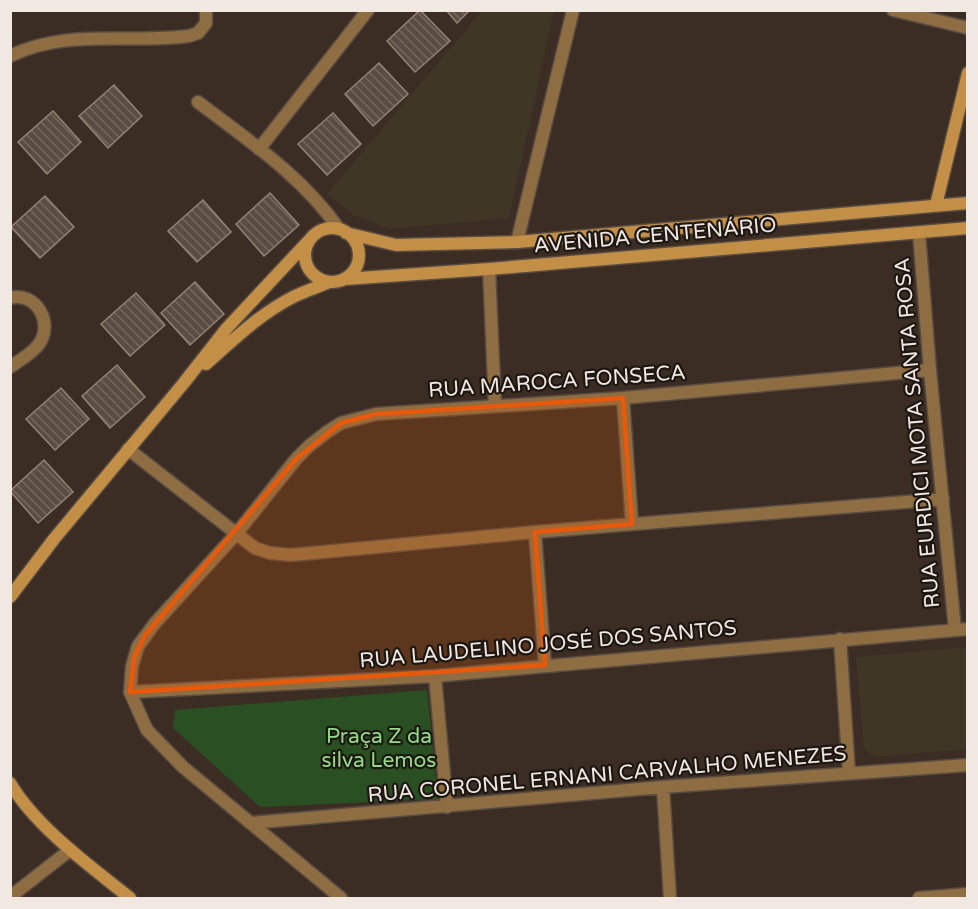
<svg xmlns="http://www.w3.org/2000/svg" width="978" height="909" viewBox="0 0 978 909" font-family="'Varela Round',sans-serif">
  <defs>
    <pattern id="building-back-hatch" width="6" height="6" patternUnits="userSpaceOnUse" patternTransform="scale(1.5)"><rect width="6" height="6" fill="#5b4c41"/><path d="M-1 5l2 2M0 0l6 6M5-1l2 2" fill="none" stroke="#73665c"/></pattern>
  </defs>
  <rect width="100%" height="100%" fill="#3b2d23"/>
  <path fill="#3f3626" d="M482 11H554L509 218 390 229 353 215 327 194Z
    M967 647V749L875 757 864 749 856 657Z"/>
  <path fill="#294f22" d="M427 690 438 799 260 807 173 728 175 710Z"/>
  <path fill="url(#building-back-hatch)" stroke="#938276" stroke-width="1.5" d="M420 10 450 41 415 72 387 41Z
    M446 10H470L457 23Z
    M379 63 408 94 373 126 345 94Z
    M114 85 142 116 108 148 79 116Z
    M53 111 81 142 47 174 18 142Z
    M333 113 361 144 327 175 298 144Z
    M270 193 299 225 264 256 236 224Z
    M45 196 74 227 40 258 11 227Z
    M203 200 231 232 197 262 168 231Z
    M195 282 224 314 190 345 161 313Z
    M136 293 165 325 130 356 101 324Z
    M117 365 145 397 110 428 82 396Z
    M61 388 89 419 55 450 26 419Z
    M44 460 73 492 38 523 10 491Z"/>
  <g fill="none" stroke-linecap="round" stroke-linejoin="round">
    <defs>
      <path id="street" d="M893 10 968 28
        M10 56C67 28 129 44 189 36L198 33 206 23V10
        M198 102C249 141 302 176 339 229
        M259 149 368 10
        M919 233 930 370 955 630
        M517 242 573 10
        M489 269 495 405
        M10 298C36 291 54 323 39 344 33 353 20 360 10 367
        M623 398 632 524
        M128 449 255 548 270 553 291 555 535 532 943 499
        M535 532 545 665
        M840 639 849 773
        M435 676 447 807
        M130 692 435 676 968 629
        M663 787 670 898
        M250 823 663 787 968 765
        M10 897 70 850
        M341 898 183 767 147 730 130 692 132 666 138 646 155 623 236 534 296 459 309 446 327 432 341 423 376 414 623 398 930 370
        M919 898 968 894"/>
      <path id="secondary" d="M936 205 968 73
        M305 255a27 27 0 1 1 54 0a27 27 0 1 1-54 0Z
        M346 233 396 245 517 242 968 203
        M345 279 489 269 968 228
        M206 364C234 339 261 313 295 296 306 291 318 287 329 282
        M10 597 54 539 183 384 227 328 314 235
        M10 783C36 827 90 866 130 898"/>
    </defs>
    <use href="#street" stroke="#584b42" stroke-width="15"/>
    <use href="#secondary" stroke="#584b42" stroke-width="15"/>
    <use href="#street" stroke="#8e6d42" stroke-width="12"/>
    <use href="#secondary" stroke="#c38f46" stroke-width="12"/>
  </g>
  <path fill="#e8590c" fill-opacity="0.2" stroke="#e8590c" stroke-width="4.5" stroke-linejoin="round" d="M623 398 632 524 535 532 545 665 130 692 134 657 145 635 296 459 341 423 376 414Z"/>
  <g text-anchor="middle" stroke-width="4.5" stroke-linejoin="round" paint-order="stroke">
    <g font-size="21" fill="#f1e8e2" stroke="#1d1712">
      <text transform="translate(655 235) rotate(-5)" y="7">AVENIDA CENTENÁRIO</text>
      <text transform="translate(557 381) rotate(-4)" y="7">RUA MAROCA FONSECA</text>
      <text transform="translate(917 433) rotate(-95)" y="7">RUA EURDICI MOTA SANTA ROSA</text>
      <text transform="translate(548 644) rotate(-5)" y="7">RUA LAUDELINO JOSÉ DOS SANTOS</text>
      <text transform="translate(607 774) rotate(-5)" y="7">RUA CORONEL ERNANI CARVALHO MENEZES</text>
    </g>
    <g font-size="21" fill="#94d987" stroke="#1d1712">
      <text x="379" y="743">Praça Z da<tspan x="379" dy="24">silva Lemos</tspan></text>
    </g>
  </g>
  <rect width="978" height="909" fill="none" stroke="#f1e8e2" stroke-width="24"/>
</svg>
